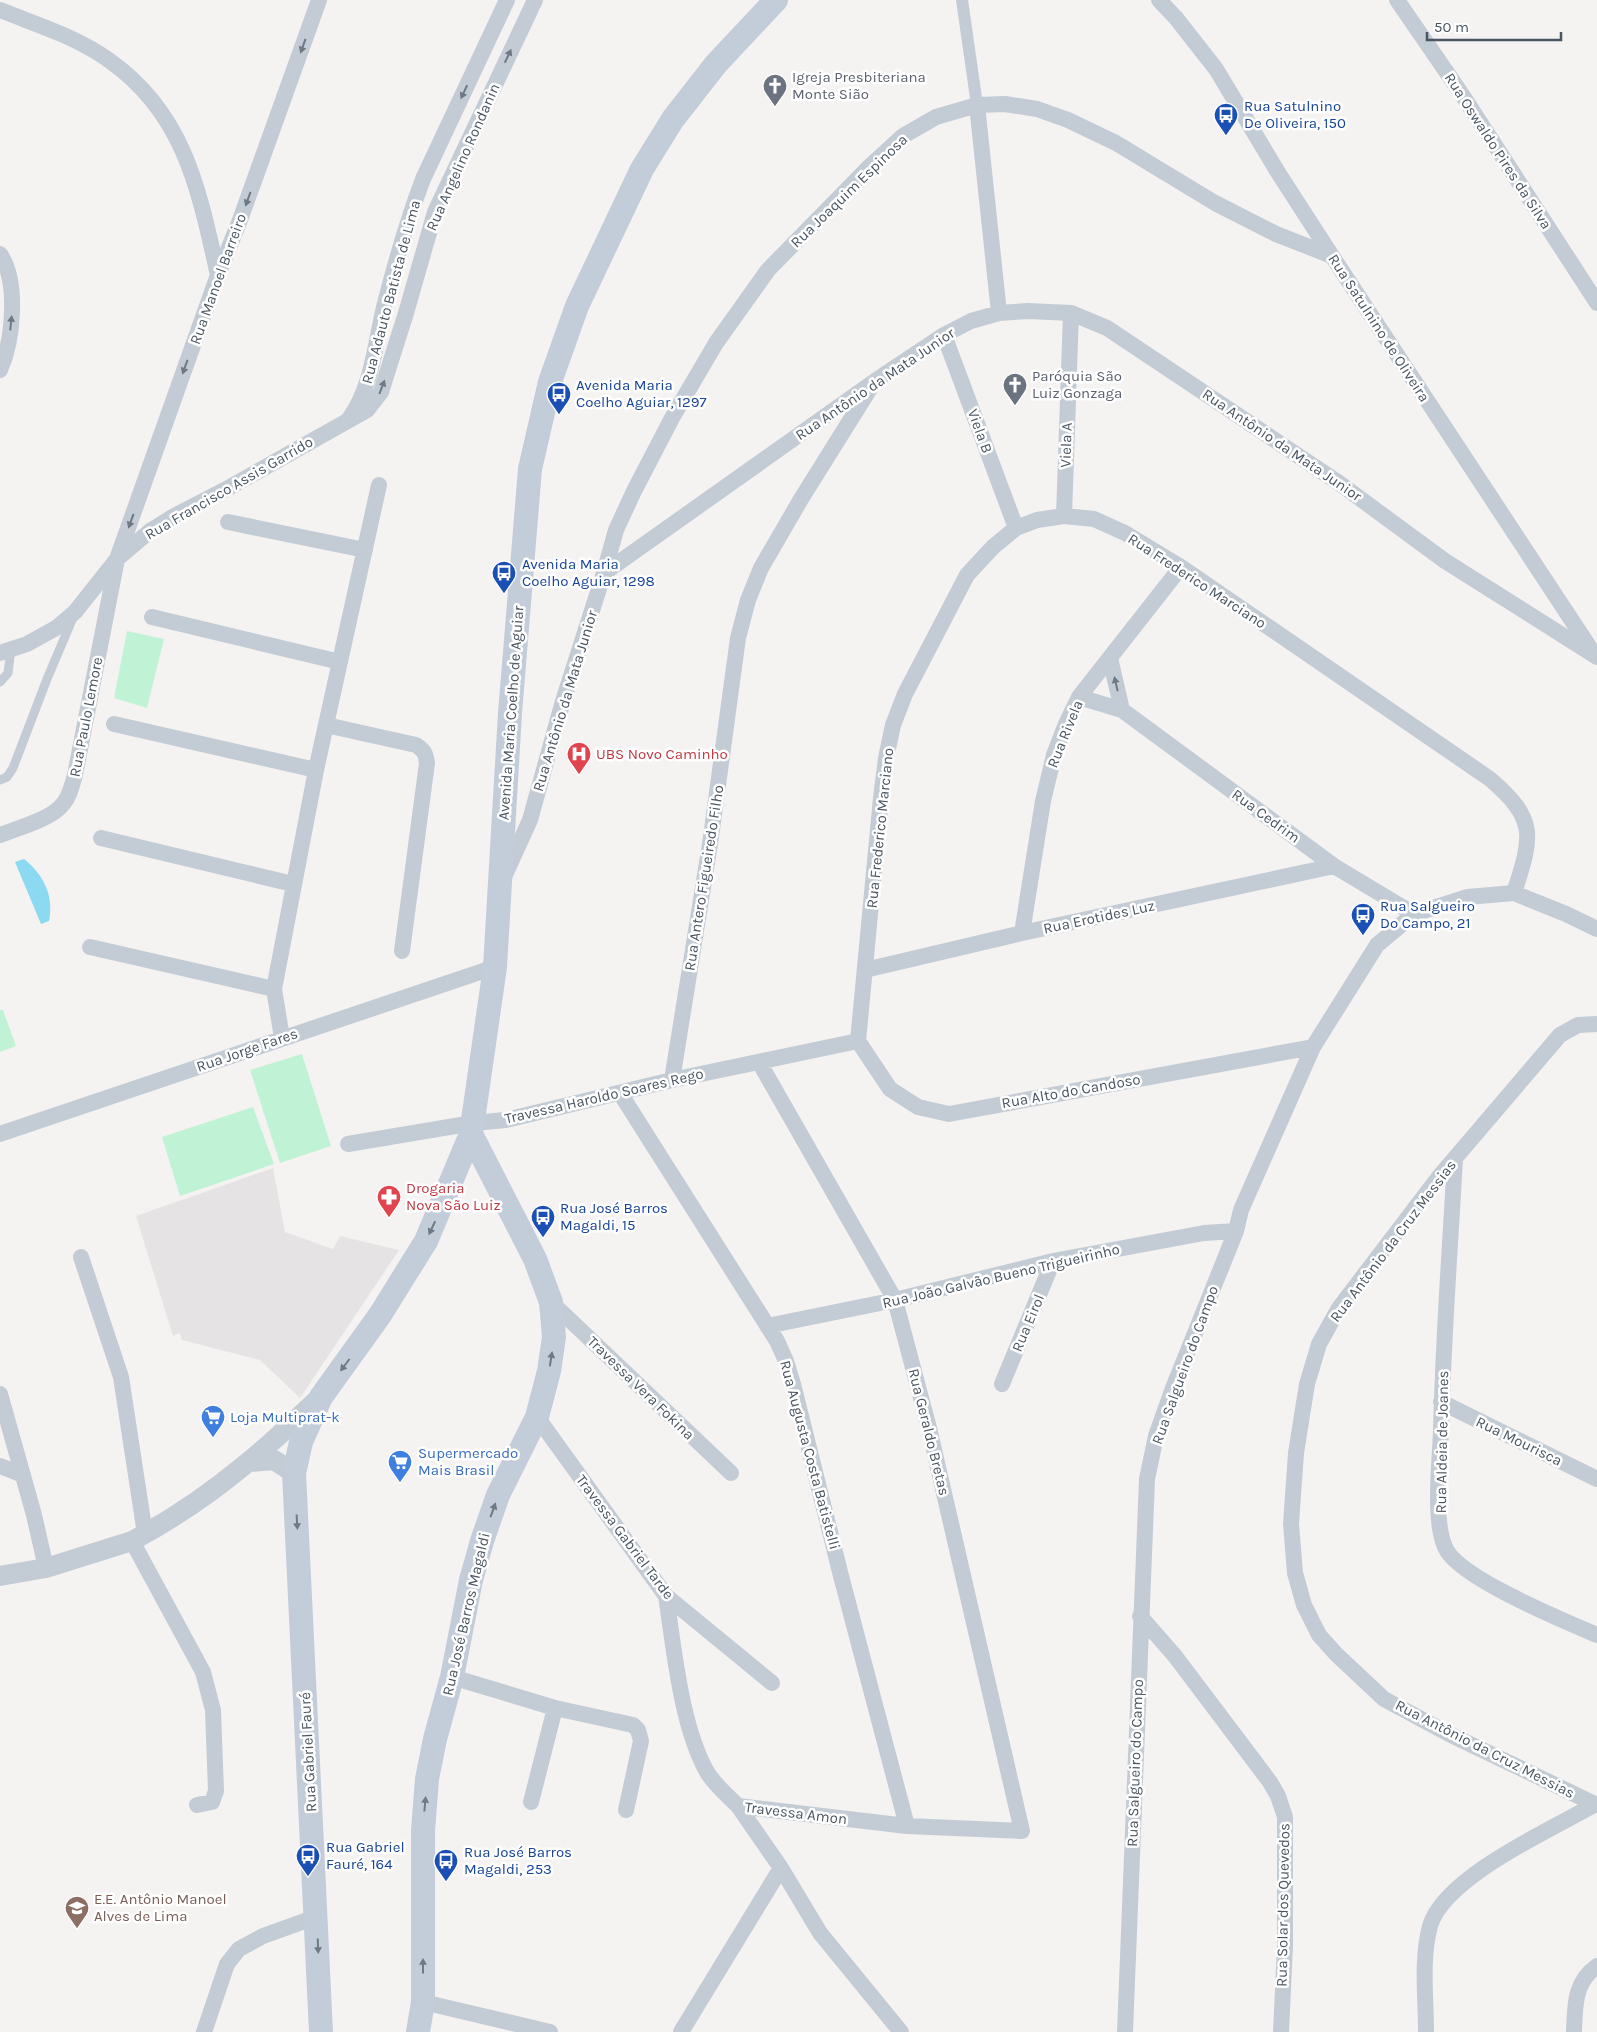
<svg xmlns="http://www.w3.org/2000/svg" width="1597" height="2032" viewBox="0 0 1597 2032" font-family="Karla,sans-serif">
  <rect width="100%" height="100%" fill="#f5f2f2"/>
  <path fill="#e6e3e4" d="M273 1168 285 1232 333 1249 340 1236 399 1250 300 1398 260 1360 182 1340 180 1333 173 1336 136 1216Z"/>
  <path fill="#c0f3d5" d="M127 631 164 639 147 708 114 698Z
    M0 1010H3L16 1046 0 1052Z
    M302 1054 331 1146 280 1163 250 1070Z
    M253 1107 274 1164 180 1196 162 1137Z"/>
  <path fill="#8bdaf2" d="M24 859C44 875 54 896 49 921L41 924 15 862Z"/>
  <g fill="none" stroke-linecap="round" stroke-linejoin="round">
    <path stroke="#c3ccd4" stroke-width="9" d="M0 682 8 673 11 649
      M0 780 7 777 13 768 47 679 72 620"/>
    <path stroke="#c3ccd4" stroke-width="12" d="M962 0 977 105"/>
    <path stroke="#c3ccd4" stroke-width="16" d="M1159 0 1176 18 1216 69 1279 174 1332 256 1592 651
      M1397 0 1463 96 1597 303
      M0 10C37 25 78 37 110 61 185 114 199 191 218 275
      M977 105 999 313
      M0 254C19 282 13 341 0 370
      M944 335 1016 528
      M349 419C372 387 375 345 384 307 395 264 407 221 423 179L507 0
      M1064 516 1071 313
      M228 522 365 550
      M604 573 616 530 634 491 672 418 716 343 768 270 867 169 903 136 936 117 977 105 1005 104 1037 109 1068 120 1116 143 1215 203 1276 234 1332 256
      M152 617 340 662
      M0 653 27 644 56 628 75 612 117 559 150 531 174 516 230 487 367 410 381 392 406 313 435 212 535 0
      M1110 658 1122 710
      M1079 697 1122 710 1334 866 1414 914
      M114 724 316 770
      M326 725 416 745C424 750 426 754 427 763L402 951
      M0 835C18 828 52 819 63 804 70 796 72 785 75 775L117 559 218 275 240 220 319 0
      M101 838 293 884
      M504 877 530 820 563 701 604 573 875 381 944 335 971 321 999 313 1028 311 1071 313 1107 328 1339 483 1445 561 1597 657
      M1022 933 1043 801 1054 755 1066 724 1079 697 1181 567
      M90 947 274 989
      M865 970 1022 933 1334 866
      M1597 1024 1578 1025 1560 1035 1438 1178 1339 1308 1319 1344 1307 1384 1296 1453 1291 1524 1295 1573 1304 1605 1319 1635 1336 1654 1384 1699 1451 1735 1597 1805
      M282 1038 274 989 316 770 379 485
      M858 1041 881 798 886 758 893 725 905 694 967 575 993 547 1016 528 1037 520 1064 516 1094 519 1125 533 1181 567 1490 779C1538 820 1532 837 1514 893
      M858 1041 890 1089 918 1107 949 1114 1313 1047
      M672 1080 710 844 738 638 748 600 761 568 801 499 871 387
      M620 1093 777 1341 786 1361 793 1384 841 1576 907 1826
      M0 1134 495 967
      M348 1144 473 1123 506 1120 672 1080 858 1041
      M1455 1159C1450 1250 1443 1340 1441 1431 1440 1461 1432 1526 1447 1551 1465 1580 1562 1620 1597 1635
      M81 1257 121 1377 145 1534
      M551 1302 731 1473
      M767 1326 895 1300 1053 1261 1204 1233 1236 1231
      M1002 1384 1053 1261
      M0 1394 34 1515 46 1568
      M1441 1402 1597 1479
      M537 1417 666 1596 772 1683
      M0 1466 23 1475
      M132 1541 203 1672 213 1710 216 1791 212 1802 197 1805
      M666 1596C674 1649 681 1726 707 1772 714 1784 728 1796 738 1806L907 1826 1022 1831 929 1428 895 1300 759 1062
      M1140 1616 1175 1656 1270 1782 1278 1796 1285 1817V1946L1281 2032
      M452 1677 555 1708 633 1725 638 1730 641 1741 626 1810
      M531 1802 555 1708
      M738 1806 781 1868 820 1933 901 2032
      M423 2002 550 2032
      M204 2032 227 1964 239 1949 263 1936 316 1917
      M681 2032 781 1868
      M1125 2032 1147 1479 1156 1436 1173 1388 1236 1231 1241 1210 1313 1047 1377 945 1414 914 1467 897 1514 893 1566 914 1597 929
      M1426 2032C1426 1997 1421 1960 1430 1926 1444 1877 1552 1829 1596 1804
      M1574 2032C1575 2006 1574 1982 1597 1966"/>
    <path stroke="#c3ccd4" stroke-width="20" d="M249 1462 274 1460 294 1473
      M0 1576 46 1568 132 1541C173 1519 211 1493 247 1463 272 1443 295 1420 319 1398"/>
    <path stroke="#c3cdd9" stroke-width="24" d="M321 2032 294 1473 301 1442 321 1397 380 1315 426 1241 471 1134 495 967 510 713 530 469 550 382 577 306 642 169 673 119 716 64 776 0
      M418 2032 423 2002V1831L427 1779 435 1739 452 1677 471 1580 482 1541 498 1495 537 1417 549 1371 554 1337 551 1302 535 1259 471 1134"/>
  </g>
  <defs><path id="oneway-solid" d="M-6-.8H1V-3.2L6.5 0L1 3.2V.8H-6Z" transform="scale(1.25)"/></defs>
  <g fill="#6e7984">
    <use href="#oneway-solid" transform="translate(303 46) rotate(110)"/>
    <use href="#oneway-solid" transform="translate(508 56) rotate(-65)"/>
    <use href="#oneway-solid" transform="translate(464 92) rotate(115)"/>
    <use href="#oneway-solid" transform="translate(248 199) rotate(110)"/>
    <use href="#oneway-solid" transform="translate(11 323) rotate(-84)"/>
    <use href="#oneway-solid" transform="translate(185 367) rotate(110)"/>
    <use href="#oneway-solid" transform="translate(382 387) rotate(-69)"/>
    <use href="#oneway-solid" transform="translate(131 521) rotate(110)"/>
    <use href="#oneway-solid" transform="translate(1116 684) rotate(-103)"/>
  </g>
  <g fill="#6e7985">
    <use href="#oneway-solid" transform="translate(432 1228) rotate(115)"/>
    <use href="#oneway-solid" transform="translate(551 1359) rotate(-81)"/>
    <use href="#oneway-solid" transform="translate(345 1365) rotate(127)"/>
    <use href="#oneway-solid" transform="translate(493 1510) rotate(-70)"/>
    <use href="#oneway-solid" transform="translate(297 1522) rotate(87)"/>
    <use href="#oneway-solid" transform="translate(425 1804) rotate(-85)"/>
    <use href="#oneway-solid" transform="translate(318 1946) rotate(88)"/>
    <use href="#oneway-solid" transform="translate(423 1966) rotate(-90)"/>
  </g>
  <defs>
    <symbol id="church-pin" viewBox="-11 -11 22 30"><path d="M0 17L-7.5 6A9.5 9.5 0 1 1 7.5 6Z" fill="#6b7280" stroke="#fff"/><path d="M-1.2-6h2.4v3.5h3.3v2.4h-3.3V6h-2.4V-.1h-3.3v-2.4h3.3Z" fill="#fff"/></symbol>
    <symbol id="bus-pin" viewBox="-11 -11 22 30"><path d="M0 17L-7.5 6A9.5 9.5 0 1 1 7.5 6Z" fill="#1a4fb4" stroke="#fff"/><path d="M-5-6H5V4H4V6H2V4H-2V6H-4V4H-5ZM-3.5-4V0h7V-4ZM-3.5 1.2v1.5H-2V1.2ZM2 1.2v1.5H3.5V1.2Z" fill="#fff"/></symbol>
    <symbol id="hospital-pin" viewBox="-11 -11 22 30"><path d="M0 17L-7.5 6A9.5 9.5 0 1 1 7.5 6Z" fill="#e0444e" stroke="#fff"/><path d="M-5-5h3v3.5h4V-5h3V5h-3V1.5h-4V5h-3Z" fill="#fff"/></symbol>
    <symbol id="pharmacy-pin" viewBox="-11 -11 22 30"><path d="M0 17L-7.5 6A9.5 9.5 0 1 1 7.5 6Z" fill="#e0444e" stroke="#fff"/><path d="M-2-6h4v4h4v4h-4v4h-4v-4h-4v-4h4Z" fill="#fff"/></symbol>
    <symbol id="supermarket-pin" viewBox="-11 -11 22 30"><path d="M0 17L-7.5 6A9.5 9.5 0 1 1 7.5 6Z" fill="#3f7fe0" stroke="#fff"/><path d="M-6-5.5h2.5l.6 2H6L4.5 2H-2.5L-4.4-4H-6ZM-1.5 3.2a1.3 1.3 0 1 0 .1 0ZM3 3.2a1.3 1.3 0 1 0 .1 0Z" fill="#fff"/></symbol>
    <symbol id="school-pin" viewBox="-11 -11 22 30"><path d="M0 17L-7.5 6A9.5 9.5 0 1 1 7.5 6Z" fill="#8d6e63" stroke="#fff"/><path d="M0-5L7-2L0 1L-7-2ZM-4 1L0 2.5L4 1V4Q0 6-4 4Z" fill="#fff"/></symbol>
  </defs>
  <g fill-rule="evenodd">
    <use href="#church-pin" x="761" y="72" width="28" height="38"/>
    <use href="#bus-pin" x="1212" y="101" width="28" height="38"/>
    <use href="#church-pin" x="1001" y="371" width="28" height="38"/>
    <use href="#bus-pin" x="545" y="380" width="28" height="38"/>
    <use href="#bus-pin" x="490" y="559" width="28" height="38"/>
    <use href="#hospital-pin" x="565" y="740" width="28" height="38"/>
    <use href="#bus-pin" x="1349" y="901" width="28" height="38"/>
    <use href="#pharmacy-pin" x="375" y="1183" width="28" height="38"/>
    <use href="#bus-pin" x="529" y="1203" width="28" height="38"/>
    <use href="#supermarket-pin" x="199" y="1403" width="28" height="38"/>
    <use href="#supermarket-pin" x="386" y="1448" width="28" height="38"/>
    <use href="#bus-pin" x="294" y="1842" width="28" height="38"/>
    <use href="#bus-pin" x="432" y="1847" width="28" height="38"/>
    <use href="#school-pin" x="63" y="1894" width="28" height="38"/>
  </g>
  <g text-anchor="middle" stroke-width="5" stroke-linejoin="round" paint-order="stroke">
    <g font-size="15" fill="#5b616d" stroke="#fff" text-anchor="start">
      <text x="792" y="82">Igreja Presbiteriana<tspan x="792" dy="17">Monte Sião</tspan></text>
      <text x="1032" y="381">Paróquia São<tspan x="1032" dy="17">Luiz Gonzaga</tspan></text>
    </g>
    <g font-size="15" fill="#164399" stroke="#fff" text-anchor="start">
      <text x="1244" y="111">Rua Satulnino<tspan x="1244" dy="17">De Oliveira, 150</tspan></text>
      <text x="576" y="390">Avenida Maria<tspan x="576" dy="17">Coelho Aguiar, 1297</tspan></text>
      <text x="522" y="569">Avenida Maria<tspan x="522" dy="17">Coelho Aguiar, 1298</tspan></text>
      <text x="1380" y="911">Rua Salgueiro<tspan x="1380" dy="17">Do Campo, 21</tspan></text>
      <text x="560" y="1213">Rua José Barros<tspan x="560" dy="17">Magaldi, 15</tspan></text>
      <text x="326" y="1852">Rua Gabriel<tspan x="326" dy="17">Fauré, 164</tspan></text>
      <text x="464" y="1857">Rua José Barros<tspan x="464" dy="17">Magaldi, 253</tspan></text>
    </g>
    <g font-size="15" fill="#495561" stroke="#fff">
      <text transform="translate(1498 151) rotate(57)" y="5">Rua Oswaldo Pires da Silva</text>
      <text transform="translate(463 157) rotate(-66)" y="5">Rua Angelino Rondanin</text>
      <text transform="translate(849 191) rotate(-44)" y="5">Rua Joaquim Espinosa</text>
      <text transform="translate(218 279) rotate(-70)" y="5">Rua Manoel Barreiro</text>
      <text transform="translate(391 292) rotate(-75)" y="5">Rua Adauto Batista de Lima</text>
      <text transform="translate(1379 328) rotate(57)" y="5">Rua Satulnino de Oliveira</text>
      <text transform="translate(875 384) rotate(-34)" y="5">Rua Antônio da Mata Junior</text>
      <text transform="translate(980 431) rotate(70)" y="5">Viela B</text>
      <text transform="translate(1066 445) rotate(-88)" y="5">Viela A</text>
      <text transform="translate(1282 445) rotate(34)" y="5">Rua Antônio da Mata Junior</text>
      <text transform="translate(229 488) rotate(-30)" y="5">Rua Francisco Assis Garrido</text>
      <text transform="translate(1197 581) rotate(33)" y="5">Rua Frederico Marciano</text>
      <text transform="translate(565 701) rotate(-73)" y="5">Rua Antônio da Mata Junior</text>
      <text transform="translate(511 713) rotate(-86)" y="5">Avenida Maria Coelho de Aguiar</text>
      <text transform="translate(86 717) rotate(-79)" y="5">Rua Paulo Lemore</text>
      <text transform="translate(1065 734) rotate(-68)" y="5">Rua Rivela</text>
      <text transform="translate(1266 816) rotate(36)" y="5">Rua Cedrim</text>
      <text transform="translate(880 828) rotate(-84)" y="5">Rua Frederico Marciano</text>
      <text transform="translate(704 878) rotate(-81)" y="5">Rua Antero Figueiredo Filho</text>
      <text transform="translate(1099 917) rotate(-12)" y="5">Rua Erotides Luz</text>
      <text transform="translate(247 1050) rotate(-19)" y="5">Rua Jorge Fares</text>
      <text transform="translate(1071 1091) rotate(-10)" y="5">Rua Alto do Candoso</text>
      <text transform="translate(604 1096) rotate(-13)" y="5">Travessa Haroldo Soares Rego</text>
      <text transform="translate(1393 1241) rotate(-53)" y="5">Rua Antônio da Cruz Messias</text>
      <text transform="translate(1001 1276) rotate(-13)" y="5">Rua João Galvão Bueno Trigueirinho</text>
      <text transform="translate(1028 1323) rotate(-67)" y="5">Rua Eirol</text>
      <text transform="translate(1185 1365) rotate(-70)" y="5">Rua Salgueiro do Campo</text>
      <text transform="translate(641 1388) rotate(44)" y="5">Travessa Vera Fokina</text>
      <text transform="translate(929 1432) rotate(76)" y="5">Rua Geraldo Bretas</text>
      <text transform="translate(1519 1441) rotate(26)" y="5">Rua Mourisca</text>
      <text transform="translate(1442 1442) rotate(-89)" y="5">Rua Aldeia de Joanes</text>
      <text transform="translate(810 1455) rotate(75)" y="5">Rua Augusta Costa Batistelli</text>
      <text transform="translate(625 1537) rotate(53)" y="5">Travessa Gabriel Tarde</text>
      <text transform="translate(466 1614) rotate(-77)" y="5">Rua José Barros Magaldi</text>
      <text transform="translate(1485 1749) rotate(27)" y="5">Rua Antônio da Cruz Messias</text>
      <text transform="translate(308 1752) rotate(-93)" y="5">Rua Gabriel Fauré</text>
      <text transform="translate(1135 1763) rotate(-88)" y="5">Rua Salgueiro do Campo</text>
      <text transform="translate(796 1813) rotate(7)" y="5">Travessa Amon</text>
      <text transform="translate(1283 1905) rotate(-89)" y="5">Rua Solar dos Quevedos</text>
    </g>
    <g font-size="15" fill="#be3a42" stroke="#fff" text-anchor="start">
      <text x="596" y="759">UBS Novo Caminho</text>
      <text x="406" y="1193">Drogaria<tspan x="406" dy="17">Nova São Luiz</tspan></text>
    </g>
    <g font-size="15" fill="#366cbe" stroke="#fff" text-anchor="start">
      <text x="230" y="1422">Loja Multiprat-k</text>
      <text x="418" y="1458">Supermercado<tspan x="418" dy="17">Mais Brasil</tspan></text>
    </g>
    <g font-size="15" fill="#785e54" stroke="#fff" text-anchor="start">
      <text x="94" y="1904">E.E. Antônio Manoel<tspan x="94" dy="17">Alves de Lima</tspan></text>
    </g>
  </g>
  <path d="M1427 32v8h134v-8" fill="none" stroke="#495561" stroke-width="2.5"/>
  <text x="1434" y="32" font-size="15" fill="#495561" stroke="#ffffff" stroke-width="4" paint-order="stroke">50 m</text>
</svg>
